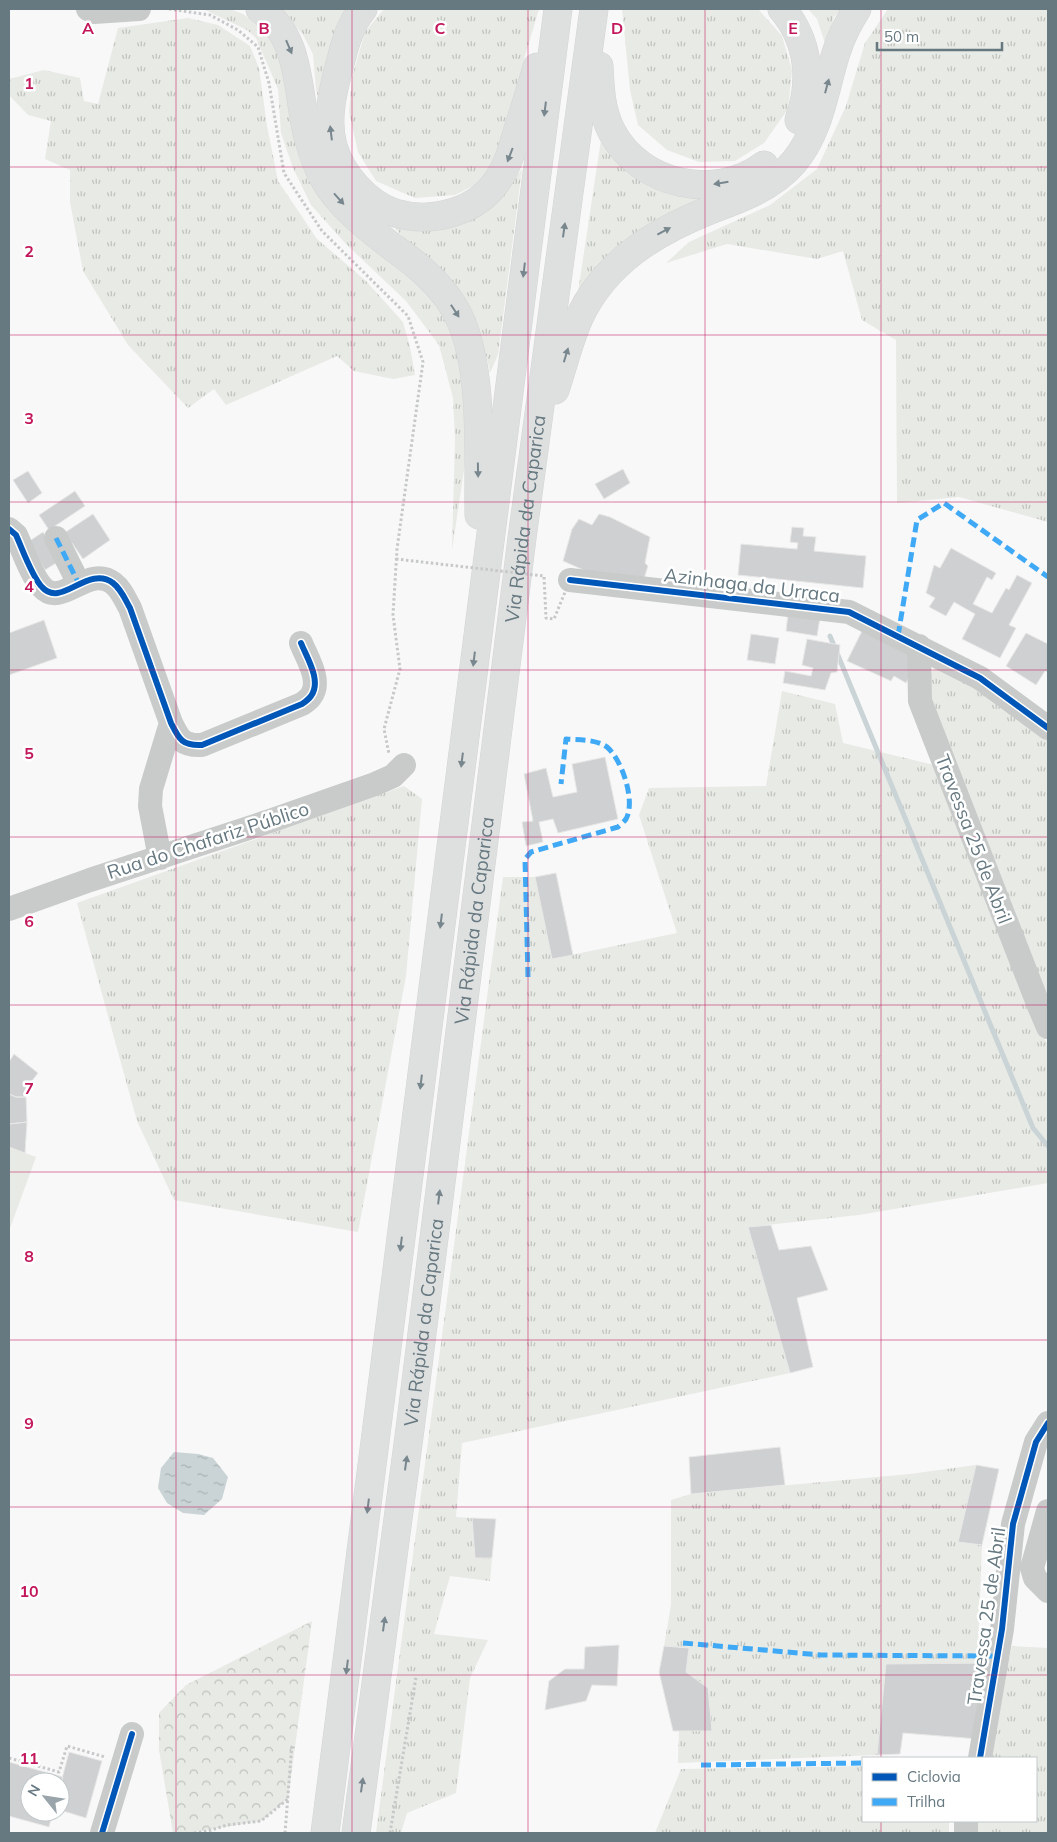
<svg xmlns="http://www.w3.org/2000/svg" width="1057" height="1842" viewBox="0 0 1057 1842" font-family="Mulish,sans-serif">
  <defs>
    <pattern id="grass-tufts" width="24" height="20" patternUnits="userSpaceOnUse" patternTransform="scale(1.25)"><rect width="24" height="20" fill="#e8eae5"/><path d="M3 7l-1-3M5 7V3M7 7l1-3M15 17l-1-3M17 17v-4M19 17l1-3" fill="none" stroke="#c0c2bf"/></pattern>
    <pattern id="forest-crowns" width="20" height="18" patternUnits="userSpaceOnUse" patternTransform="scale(1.25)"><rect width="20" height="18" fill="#e8eae5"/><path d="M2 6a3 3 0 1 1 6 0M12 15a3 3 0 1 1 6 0" fill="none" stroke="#c0c2bf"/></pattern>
    <pattern id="water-ripples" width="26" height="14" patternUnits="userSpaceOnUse" patternTransform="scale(1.25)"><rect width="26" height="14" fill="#cad4d6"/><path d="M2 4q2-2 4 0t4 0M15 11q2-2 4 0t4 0" fill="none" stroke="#a8b1b3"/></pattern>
  </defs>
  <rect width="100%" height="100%" fill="#f8f8f8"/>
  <path fill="url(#grass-tufts)" d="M203 9H230L243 14 264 30 273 41 288 87 429 288 461 342 473 410 452 550 455 439 453 398 439 345 406 301 346 244 311 205 293 168 281 133 278 89 256 38 247 30Z
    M281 9H350L321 112 316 89 313 54 303 35Z
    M384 9H539L525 56 510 135 489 178 455 195 415 198 376 181 358 152 349 112 352 77 365 32Z
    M622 9H758L782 36 792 70 788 109 764 143 735 161 699 162 667 150 638 125 630 90Z
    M808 9H841L834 17 826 46 817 19Z
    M888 9H1047L1048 10V522L959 497 897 503 896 340 862 320 843 251 817 259 727 244 666 263 689 242 770 205 817 169 846 106 865 43Z
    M188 18 218 25 250 46 259 68 267 126 278 181 317 239 366 281 403 322 410 347 415 375 393 379 354 371 337 356 226 405 214 389 188 408 128 345 83 271 70 202V170L45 159 51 121 28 115 9 95V79L44 70 80 78 84 101 98 104 118 28Z
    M604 120 620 154 706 196 652 223 575 312Z
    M522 169 498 355 490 373 487 358 473 320 445 277 402 236 387 218 505 191Z
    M946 667 1048 737V1002L927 708 928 675 936 668Z
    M782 691 835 704 843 743 934 765 1048 1046V1183L859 1215 748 1227 790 1373 462 1443 456 1517 472 1518 475 1558H492L490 1581 450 1576 434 1634 488 1640 470 1678 456 1793 407 1813 401 1833H376L503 877H535L552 959 677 933 639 815 649 788 766 786Z
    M404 786 422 799 406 976 358 1232 174 1200 137 1121 77 903Z
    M976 1465 958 1542 982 1545 978 1648 990 1663 886 1664 877 1755 678 1763 679 1731H712L708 1688 686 1672 689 1648 664 1646 671 1605V1500L691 1494 910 1474Z
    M1012 1646 1048 1648V1833H973V1821H1036V1758H986Z
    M863 1766V1821H949V1833H655L681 1769Z"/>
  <path fill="url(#forest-crowns)" d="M312 1621 288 1799 261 1821 188 1833H173L159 1750V1713L186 1685Z"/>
  <path fill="#e8eae5" d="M9 1147 36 1157 9 1231Z"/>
  <path fill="url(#water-ripples)" d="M174 1452 198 1454 213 1458 228 1477 222 1499 204 1515 183 1513 167 1503 158 1488 161 1468Z"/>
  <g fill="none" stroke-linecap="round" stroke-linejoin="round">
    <path stroke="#cad4d6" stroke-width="5" d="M830 636 1033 1128 1048 1146"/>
  </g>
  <path fill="#cfd0d1" stroke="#e8e8e8" d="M623 469 630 483 604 499 595 484Z
    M28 471 42 493 28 503 13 480Z
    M75 491 85 506 49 530 39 515Z
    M93 514 110 540 83 559 72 543 61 535Z
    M599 514 610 517 650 537 645 563 648 566 642 585 597 576 563 561 572 529 579 519 592 525Z
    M792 527 804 528 803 536 816 537 814 551 866 556 863 588 738 575 741 544 797 549 798 543 790 542Z
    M43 532 61 560 45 570 28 542Z
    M951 548 996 573 992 580 987 577 973 604 992 613 1006 588 1009 590 1017 575 1032 583 1009 625 1016 628 1000 658 962 639 975 614 954 602 946 616 929 607 935 598 926 593 934 565 940 568Z
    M788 614 820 618 817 636 786 631Z
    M44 620 57 658 9 675V633Z
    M863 629 903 648 916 664 906 683 894 676 891 681 847 661Z
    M1026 633 1048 644V672L1045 671 1036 685 1006 666Z
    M751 634 779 638 775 664 747 660Z
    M807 639 840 645 837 672 831 673 825 690 783 683 785 671 811 676 813 668 802 665Z
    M605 757 618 819 558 833 553 819 539 822 543 842 526 846 522 822 533 821 524 774 546 768 553 797 577 792 572 764Z
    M556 873 573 955 552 959 535 877Z
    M14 1054 38 1073 25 1090 26 1097H16L9 1094V1062Z
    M9 1094 16 1097H26L27 1122 9 1124Z
    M27 1122 25 1153 9 1147V1124Z
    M771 1225 779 1250 811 1246 828 1290 797 1298 813 1367 790 1373 748 1227Z
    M780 1447 785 1485 691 1494 689 1457Z
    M976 1465 999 1469 982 1545 958 1542Z
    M472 1518 496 1519 492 1558H475Z
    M619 1645 617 1686 592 1685 586 1701 545 1710 549 1681 565 1669H584L585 1647Z
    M664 1646 689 1648 686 1672 708 1688 712 1731H673L659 1672Z
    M990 1663 978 1739 903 1733 900 1754 877 1755 886 1664Z
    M69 1752 102 1761 86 1818 60 1810V1786Z
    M9 1762 63 1777 60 1786V1782H30V1812H53L49 1827 9 1816Z"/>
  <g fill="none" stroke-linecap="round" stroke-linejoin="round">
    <defs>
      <g id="highway">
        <path d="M260 9C301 36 297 90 307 133 311 147 315 162 322 175 340 211 384 240 415 264 433 279 451 298 460 319 484 371 478 458 479 515"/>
        <path d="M363 9C348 27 344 49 338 71 332 95 326 122 333 146 341 174 367 204 395 213 432 224 478 212 499 178 509 163 513 146 518 129 525 108 531 88 537 67"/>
        <path d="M782 9C809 41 813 81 799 120"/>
        <path d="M599 66C600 89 601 111 612 132 641 186 716 201 764 165"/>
        <path d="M555 390C563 366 569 341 579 318 605 262 655 232 710 210 740 199 773 187 794 162 820 131 824 91 836 53 841 37 848 23 857 9"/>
        <path d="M325 1833 558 9"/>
        <path id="s1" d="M356 1833 410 1429 522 538 594 9"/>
      </g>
    </defs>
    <use href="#highway" stroke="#d4d5d5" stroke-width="29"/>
    <path stroke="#c7c8c9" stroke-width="3" stroke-dasharray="2.5 2.5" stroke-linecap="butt" d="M169 9 210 15 238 30 258 47 269 83 284 173 322 231 408 316 423 362 397 549 393 615 400 669 384 729 389 754
      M9 1758 59 1772 67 1746 105 1757
      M194 1833 208 1831 227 1825 261 1821 288 1799
      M285 1833 292 1744
      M390 1833 416 1677"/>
    <path stroke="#c9cbcb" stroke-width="24" d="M88 9 94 12 139 9
      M9 529 16 535C22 548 32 577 42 587 61 609 88 564 113 583 121 589 125 599 130 608L171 723C179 739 182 746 202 745L302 704C305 702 309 699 311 696 322 681 307 658 301 643
      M56 538 79 584
      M570 580 849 612 980 678 1048 728
      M919 646 920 701 1039 1006 1048 1027
      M160 858 150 806 151 789 171 723
      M9 909 90 880 270 821 375 784 393 776 404 765
      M1048 1511 1032 1568 1035 1578 1048 1591
      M980 1758 1002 1629 1013 1524 1036 1442 1048 1423
      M966 1821V1833
      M102 1833 132 1734"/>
    <use href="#highway" stroke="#dedfdf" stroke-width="28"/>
    <path stroke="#c7c8c9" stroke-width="3" stroke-dasharray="2.5 2.5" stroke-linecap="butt" d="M396 559 544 576 546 618 554 619 570 580"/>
    <path stroke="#3fa9f5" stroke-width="5" stroke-dasharray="10 5" stroke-linecap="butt" d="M56 538 79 584
      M898 636 917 520 944 503 1048 577
      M528 977 525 859 531 852 618 827C620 825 624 822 626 819 636 801 622 760 607 747 596 739 578 740 566 739L561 784
      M683 1643 821 1655 997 1656
      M701 1765 863 1763"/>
    <defs>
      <path id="cycleway" d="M9 529 16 535C22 548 32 577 42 587 61 609 88 564 113 583 121 589 125 599 130 608L171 723C179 739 182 746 202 745L302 704C305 702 309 699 311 696 322 681 307 658 301 643
        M570 580 849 612 980 678 1048 728
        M980 1758 1002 1629 1013 1524 1036 1442 1048 1423
        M102 1833 132 1734"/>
    </defs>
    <use href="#cycleway" stroke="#fff" stroke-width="9"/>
    <use href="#cycleway" stroke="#0057b8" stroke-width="6"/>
  </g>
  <defs><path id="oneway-solid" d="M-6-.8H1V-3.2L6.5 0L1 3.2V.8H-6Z" transform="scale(1.25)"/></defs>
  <g fill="#78878e">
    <use href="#oneway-solid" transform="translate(289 47) rotate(67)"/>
    <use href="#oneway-solid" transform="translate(827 86) rotate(-75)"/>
    <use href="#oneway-solid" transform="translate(545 109) rotate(97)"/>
    <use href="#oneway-solid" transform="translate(331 133) rotate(-97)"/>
    <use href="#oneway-solid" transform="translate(510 155) rotate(111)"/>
    <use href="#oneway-solid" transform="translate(721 183) rotate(171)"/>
    <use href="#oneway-solid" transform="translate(339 199) rotate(48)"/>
    <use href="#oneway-solid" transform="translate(564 230) rotate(-82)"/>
    <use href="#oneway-solid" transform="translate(664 231) rotate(-28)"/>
    <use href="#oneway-solid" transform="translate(524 270) rotate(97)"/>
    <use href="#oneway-solid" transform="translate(455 311) rotate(57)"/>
    <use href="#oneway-solid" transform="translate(566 355) rotate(-73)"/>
    <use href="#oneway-solid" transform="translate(478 470) rotate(89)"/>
    <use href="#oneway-solid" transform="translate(474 659) rotate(97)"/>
    <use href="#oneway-solid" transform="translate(462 760) rotate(97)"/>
    <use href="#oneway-solid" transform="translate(441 921) rotate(97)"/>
    <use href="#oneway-solid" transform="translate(421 1082) rotate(97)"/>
    <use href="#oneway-solid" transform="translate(439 1197) rotate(-83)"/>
    <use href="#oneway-solid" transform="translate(401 1244) rotate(97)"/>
    <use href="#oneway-solid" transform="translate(406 1463) rotate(-82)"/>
    <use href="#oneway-solid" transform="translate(368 1506) rotate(97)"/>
    <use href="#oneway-solid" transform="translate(384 1624) rotate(-82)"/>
    <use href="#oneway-solid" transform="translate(347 1667) rotate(97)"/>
    <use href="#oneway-solid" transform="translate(362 1785) rotate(-82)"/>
  </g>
  <path fill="none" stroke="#c2185b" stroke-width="1" stroke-opacity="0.55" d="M176 9V1833M352 9V1833M528 9V1833M705 9V1833M881 9V1758M9 167H1048M9 335H1048M9 502H1048M9 670H1048M9 837H1048M9 1005H1048M9 1172H1048M9 1340H1048M9 1507H1048M9 1675H1048M881 1821V1833"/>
  <g text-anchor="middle" stroke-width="5" stroke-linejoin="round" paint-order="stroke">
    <g font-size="19" fill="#667880" stroke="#fff">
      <text dy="7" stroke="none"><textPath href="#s1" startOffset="1325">Via Rápida da Caparica</textPath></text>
      <text transform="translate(752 585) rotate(7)" y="7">Azinhaga da Urraca</text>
      <text transform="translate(974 839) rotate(69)" y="7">Travessa 25 de Abril</text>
      <text transform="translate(208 840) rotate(-18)" y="7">Rua do Chafariz Público</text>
      <text dy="7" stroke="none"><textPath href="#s1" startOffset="920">Via Rápida da Caparica</textPath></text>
      <text dy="7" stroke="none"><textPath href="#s1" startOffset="515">Via Rápida da Caparica</textPath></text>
      <text transform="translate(986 1616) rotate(-82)" y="7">Travessa 25 de Abril</text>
    </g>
  </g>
  <g font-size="16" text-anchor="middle" font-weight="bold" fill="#c2185b" stroke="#fff" stroke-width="5" stroke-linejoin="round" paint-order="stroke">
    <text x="88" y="34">A</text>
    <text x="264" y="34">B</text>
    <text x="440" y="34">C</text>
    <text x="617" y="34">D</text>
    <text x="793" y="34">E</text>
    <text x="29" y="89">1</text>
    <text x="29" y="257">2</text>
    <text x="29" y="424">3</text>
    <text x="29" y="592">4</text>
    <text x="29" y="759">5</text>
    <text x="29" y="927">6</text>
    <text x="29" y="1094">7</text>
    <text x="29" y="1262">8</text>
    <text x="29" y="1429">9</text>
    <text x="29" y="1597">10</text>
    <text x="29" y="1764">11</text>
  </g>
  <rect width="1057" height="1842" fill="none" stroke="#667880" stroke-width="20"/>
  <rect x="862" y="1757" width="175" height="65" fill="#ffffff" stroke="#c2c9cc"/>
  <rect x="872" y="1773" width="25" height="8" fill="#0057b8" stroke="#c2c9cc"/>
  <text x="907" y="1782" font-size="15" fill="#667880">Ciclovia</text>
  <rect x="872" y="1798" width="25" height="8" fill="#3fa9f5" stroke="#c2c9cc"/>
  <text x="907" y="1807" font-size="15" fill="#667880">Trilha</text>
  <g transform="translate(45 1797) rotate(300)"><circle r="24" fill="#ffffff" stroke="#c2c9cc"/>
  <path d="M0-4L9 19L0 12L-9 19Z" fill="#99a5aa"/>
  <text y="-8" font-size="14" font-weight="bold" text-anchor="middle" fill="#667880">N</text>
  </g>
  <path d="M877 42v8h125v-8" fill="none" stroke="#667880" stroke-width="2.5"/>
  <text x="884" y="42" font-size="15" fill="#667880" stroke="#ffffff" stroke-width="4" paint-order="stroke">50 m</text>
</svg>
